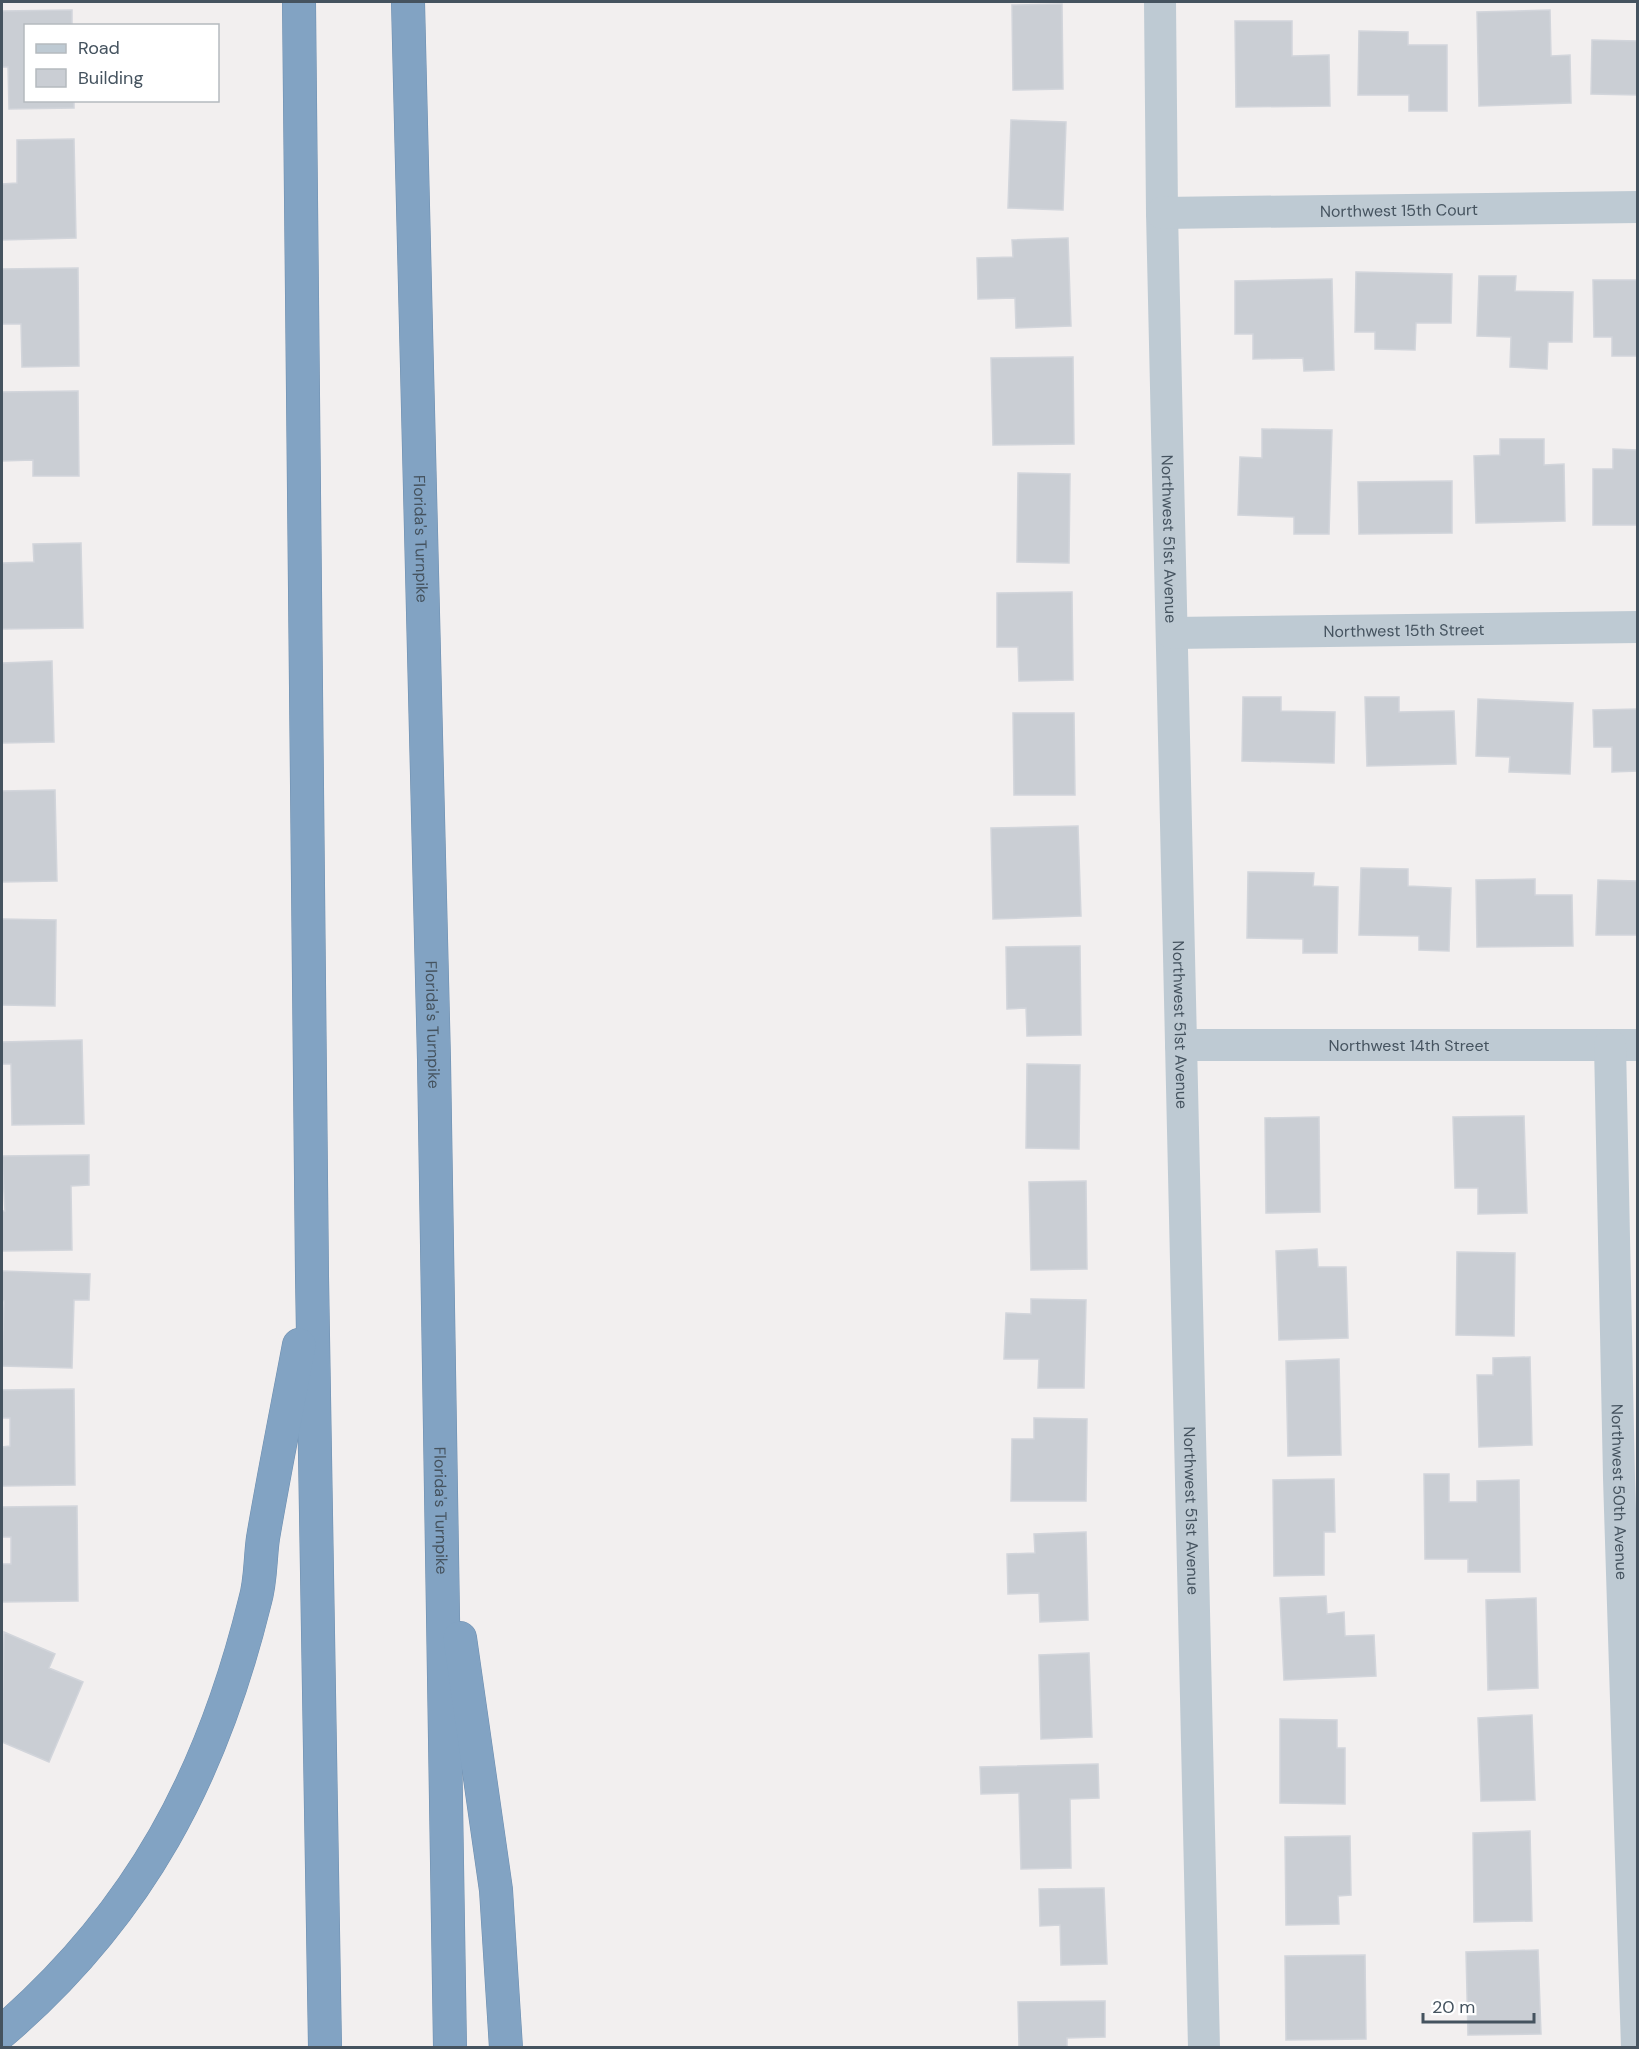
<svg xmlns="http://www.w3.org/2000/svg" width="1639" height="2049" viewBox="0 0 1639 2049" font-family="'DM Sans',sans-serif">
  <rect width="100%" height="100%" fill="#f2efef"/>
  <path fill="#caced4" stroke="#d2d5db" stroke-width="1.5" d="M1062 4 1063 89 1013 90 1012 5Z
    M72 10V26H26V100H74V108L9 109 8 67H2V11Z
    M1550 10 1551 56 1570 55 1571 103 1479 106 1477 12Z
    M1235 21H1292V56L1329 55 1330 106 1236 107Z
    M1359 31 1408 32V45H1447V111H1409V95H1358Z
    M1592 40 1638 41V95L1591 94Z
    M1011 120 1066 122 1063 210 1008 208Z
    M74 139 76 238 2 240V184L17 183V140Z
    M1068 238 1071 326 1016 328 1015 298 978 299 977 258 1013 257 1012 240Z
    M78 268 79 366 22 367 21 324H2V269Z
    M1356 272 1452 274 1451 323H1416L1415 350 1375 349V332H1355Z
    M1479 276H1516L1515 291 1573 292 1572 342H1548L1547 369 1510 367 1511 337 1477 336Z
    M1332 279 1334 370 1304 371 1303 358 1253 359V334H1235V281Z
    M1593 280H1638V356H1612V337H1594Z
    M1073 357 1074 444 993 445 991 358Z
    M78 391 79 476H33V460L2 461V392Z
    M1262 429 1332 430 1329 534H1294V517L1238 515 1240 457 1262 458Z
    M1500 439H1544V465L1564 464 1565 521 1476 523 1474 456 1500 455Z
    M1613 449 1638 450V525H1593V469H1613Z
    M1018 473 1070 474 1069 563 1017 562Z
    M1452 481V533L1359 534 1358 482Z
    M81 543 83 628 2 629V563L34 562 33 544Z
    M1072 592 1073 680 1019 681 1018 647H997V593Z
    M52 661 54 742 2 743V663Z
    M1243 697H1281V711L1335 712 1334 763 1242 761Z
    M1365 697H1399V712L1454 711 1456 764 1367 766Z
    M1478 699 1573 703 1570 774 1509 772 1510 757 1476 756Z
    M1638 709V771L1612 772V747H1594L1593 710Z
    M1013 713H1074L1075 795H1014Z
    M55 790 57 881 2 882V791Z
    M1078 826 1081 916 993 919 991 828Z
    M1361 868 1408 869V886L1451 888 1449 951 1419 950V936L1359 935Z
    M1248 872 1314 873 1313 886 1338 887 1337 953H1303V939L1247 938Z
    M1535 879V895H1572L1573 946 1477 947 1476 880Z
    M1598 880 1638 881V935H1596Z
    M2 919 56 920 55 1006 2 1005Z
    M1080 946 1081 1035 1027 1036 1026 1008 1007 1009 1006 947Z
    M82 1040 84 1124 12 1125 11 1064H2V1042Z
    M1027 1064 1080 1065 1079 1149 1026 1148Z
    M1524 1116 1527 1213 1478 1214V1188H1455L1453 1117Z
    M1319 1117 1320 1212 1266 1213 1265 1118Z
    M89 1155V1185L71 1186 72 1250 2 1251V1211H5L2 1156Z
    M1086 1181 1087 1269 1031 1270 1029 1182Z
    M1317 1249 1318 1267H1346L1348 1338 1279 1340 1276 1251Z
    M1457 1252 1515 1253 1514 1336 1456 1335Z
    M2 1271 90 1274 89 1300H74L72 1368 2 1366 4 1301H2Z
    M1031 1299 1086 1300 1084 1388H1038L1039 1359H1004L1006 1313 1031 1314Z
    M1530 1357 1532 1445 1479 1447 1477 1375H1493V1358Z
    M1339 1359 1341 1455 1288 1456 1286 1361Z
    M74 1389 75 1485 2 1486V1447L10 1446V1418H2V1390Z
    M1034 1418 1087 1419 1086 1501H1011L1012 1439H1034Z
    M1424 1474H1449V1502H1477V1481L1519 1480 1520 1572H1468V1559H1425Z
    M1334 1479 1335 1532H1324V1575L1274 1576 1273 1480Z
    M77 1506 78 1601 2 1602V1564H11V1537H2V1507Z
    M1086 1532 1088 1620 1040 1622 1039 1593 1008 1594 1007 1554 1035 1553 1034 1534Z
    M1326 1596 1327 1614 1344 1612 1345 1636 1374 1635 1376 1676 1284 1680 1280 1598Z
    M1536 1598 1538 1688 1488 1690 1486 1600Z
    M4 1632 55 1654 49 1668 83 1682 49 1762 2 1742Z
    M1089 1653 1092 1737 1041 1739 1039 1655Z
    M1532 1715 1535 1800 1481 1801 1478 1718Z
    M1280 1719 1337 1720V1748H1345V1804L1280 1803Z
    M1098 1764 1099 1798 1070 1799 1071 1868 1021 1869 1019 1793 981 1794 980 1767Z
    M1530 1831 1532 1921 1474 1922 1473 1833Z
    M1350 1836 1351 1895 1338 1896 1339 1924 1286 1925 1285 1837Z
    M1104 1888 1107 1964 1061 1965 1060 1925 1040 1926 1039 1889Z
    M1538 1950 1541 2034 1468 2035 1466 1952Z
    M1365 1955 1366 2039 1286 2040 1285 1956Z
    M1105 2001V2037L1067 2038V2048H1019L1018 2002Z"/>
  <g fill="none" stroke-linecap="round" stroke-linejoin="round">
    <defs>
      <g id="highway">
        <path d="M299 2 312 1276 325 2048"/>
        <path id="s6" d="M408 2 434 1060 450 2048"/>
        <path d="M460 1638 496 1890 506 2048"/>
        <path d="M2 2032C140 1913 212 1776 255 1601 261 1581 260 1559 263 1538 274 1473 287 1409 299 1345"/>
      </g>
    </defs>
    <use href="#highway" stroke="#6d8eaf" stroke-width="34"/>
    <g stroke="#becad3" stroke-width="32">
      <path id="s1" d="M1160 2 1162 213 1204 2048"/>
      <path id="s2" d="M1162 213 1638 207"/>
      <path id="s3" d="M1172 633 1638 627"/>
      <path id="s4" d="M1181 1045H1638"/>
      <path id="s5" d="M1610 1045 1619 1478 1637 2048"/>
    </g>
    <use href="#highway" stroke="#82a3c3" stroke-width="33"/>
  </g>
  <g text-anchor="middle" stroke-width="5" stroke-linejoin="round" paint-order="stroke">
    <g font-size="16" fill="#45535f" stroke="#fff">
      <text dy="6" stroke="none"><textPath href="#s2" startOffset="237">Northwest 15th Court</textPath></text>
      <text dy="6" stroke="none"><textPath href="#s6" startOffset="537">Florida's Turnpike</textPath></text>
      <text dy="6" stroke="none"><textPath href="#s1" startOffset="537">Northwest 51st Avenue</textPath></text>
      <text dy="6" stroke="none"><textPath href="#s3" startOffset="232">Northwest 15th Street</textPath></text>
      <text dy="6" stroke="none"><textPath href="#s6" startOffset="1023">Florida's Turnpike</textPath></text>
      <text dy="6" stroke="none"><textPath href="#s1" startOffset="1023">Northwest 51st Avenue</textPath></text>
      <text dy="6" stroke="none"><textPath href="#s4" startOffset="228">Northwest 14th Street</textPath></text>
      <text dy="6" stroke="none"><textPath href="#s5" startOffset="447">Northwest 50th Avenue</textPath></text>
      <text dy="6" stroke="none"><textPath href="#s6" startOffset="1509">Florida's Turnpike</textPath></text>
      <text dy="6" stroke="none"><textPath href="#s1" startOffset="1509">Northwest 51st Avenue</textPath></text>
    </g>
  </g>
  <rect width="1639" height="2049" fill="none" stroke="#45535f" stroke-width="6"/>
  <rect x="24" y="24" width="195" height="78" fill="#ffffff" stroke="#b5babf" stroke-width="1.5"/>
  <rect x="36" y="44" width="30" height="9" fill="#becad3" stroke="#b5babf" stroke-width="1.5"/>
  <text x="78" y="54" font-size="18" fill="#45535f">Road</text>
  <rect x="36" y="69" width="30" height="18" fill="#caced4" stroke="#b5babf" stroke-width="1.5"/>
  <text x="78" y="84" font-size="18" fill="#45535f">Building</text>
  <path d="M1423 2013v9h111v-9" fill="none" stroke="#45535f" stroke-width="3"/>
  <text x="1432" y="2013" font-size="18" fill="#45535f" stroke="#ffffff" stroke-width="4.5" paint-order="stroke">20 m</text>
</svg>
